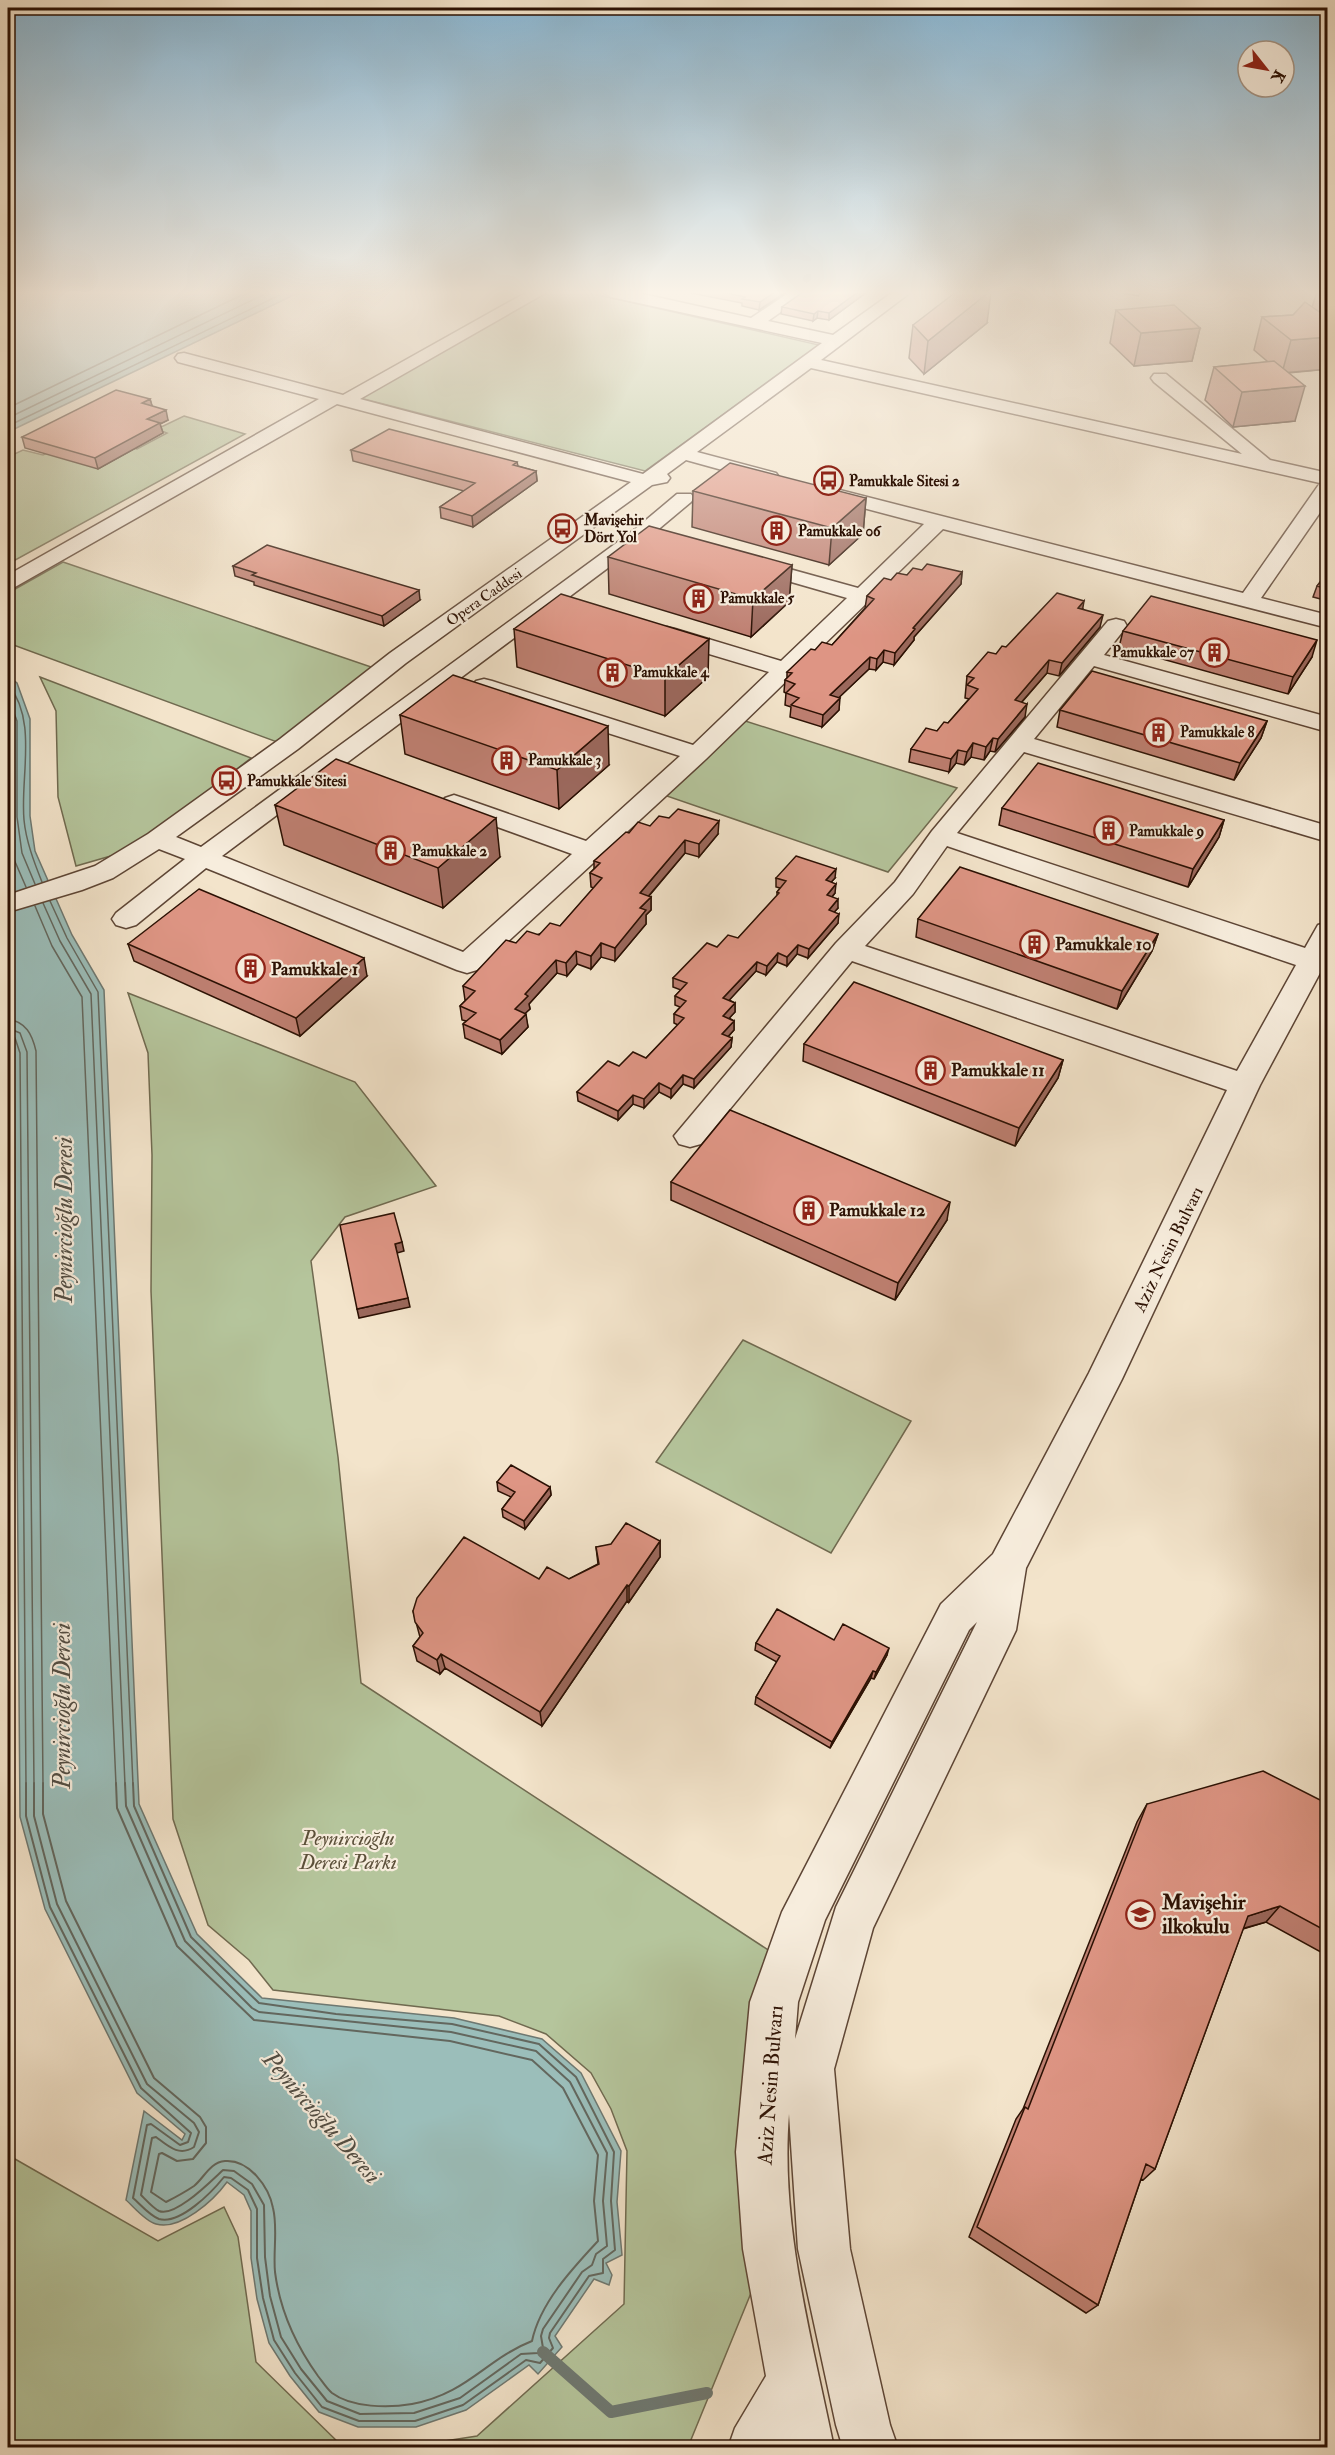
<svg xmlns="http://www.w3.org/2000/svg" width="1335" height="2455" viewBox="0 0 1335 2455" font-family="'IM FELL Double Pica',serif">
  <rect width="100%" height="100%" fill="#f3e4cb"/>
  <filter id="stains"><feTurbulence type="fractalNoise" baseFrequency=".00333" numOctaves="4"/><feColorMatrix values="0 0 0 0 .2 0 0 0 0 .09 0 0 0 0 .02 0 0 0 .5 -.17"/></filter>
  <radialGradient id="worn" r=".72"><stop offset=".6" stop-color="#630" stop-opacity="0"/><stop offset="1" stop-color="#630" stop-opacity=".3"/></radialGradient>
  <path fill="#b5c59c" stroke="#706a50" stroke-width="1.5" d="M548 292H585L819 345 645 471 360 398Z
    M184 416 245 434 8 564V457L23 450 43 455 83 436 137 449 167 433 157 429Z
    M63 562 377 669 277 742 8 643V593Z
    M40 677 251 758 135 849 76 866 58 797 56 711Z
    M739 719 957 788 888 872 661 794Z
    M128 993 355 1082 436 1186 345 1217 311 1261 338 1457 361 1683 788 1963 769 2249 688 2447H406L477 2436 624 2304 627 2151 611 2109 591 2073 546 2034 499 2016 273 1990 249 1960 208 1925 173 1819 151 1291 152 1155 148 1053Z
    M743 1340 911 1421 831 1553 656 1462Z
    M8 2155 158 2241 224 2207 238 2237 256 2362 343 2447H8Z"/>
  <path fill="#9bbeba" stroke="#6e7871" stroke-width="1.5" d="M8 292H300L8 432Z
    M8 676 17 683 30 719V816L35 851 72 935 104 990 139 1804 197 1934 262 1998 454 2018 542 2039 581 2073 621 2151 617 2202 622 2255 606 2263 612 2275 609 2285 594 2279 555 2336 562 2347 538 2374 529 2365 466 2410 416 2427H358L319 2412 290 2376 269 2343 257 2299 251 2258V2211L244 2195 227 2182C214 2200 180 2231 156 2224 145 2221 134 2207 126 2200L144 2111 182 2140 185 2134 137 2093 45 1909 20 1817 14 1053 8 1033Z"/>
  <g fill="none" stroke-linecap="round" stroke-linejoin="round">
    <path stroke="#63675e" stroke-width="1.5" d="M8 408 248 292
      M8 418 269 292
      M8 426 286 292
      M8 684C38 721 20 776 24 820 26 841 34 862 42 882
      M8 697 17 721V817L22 853 35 884
      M8 722V816
      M8 816 13 857 26 887
      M50 901 67 938 98 992 133 1785
      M43 903 60 941 91 994 125 1785
      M35 906 52 946 82 997 116 1785
      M8 1019C26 1022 32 1034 36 1051L43 1785
      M8 1028 20 1033 27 1052 34 1785
      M8 1035 15 1038 20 1053 26 1785"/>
    <path stroke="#63675e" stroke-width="2" d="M26 1783V1816L50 1907 141 2088 191 2133 188 2142 180 2145 151 2124 147 2125 133 2198C140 2204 150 2216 159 2219 180 2225 212 2192 224 2177L231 2178 248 2190 257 2209V2258L263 2298 274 2340 295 2373 322 2407 359 2421H415L463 2405 526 2360 540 2363 553 2348 549 2338 550 2333 589 2276 603 2273V2259L615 2250 611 2201 614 2152 576 2077 539 2044 452 2024 336 2014 259 2003 191 1937 134 1806 133 1783
      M34 1783V1816L57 1904 147 2084 194 2123 199 2132 194 2147C179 2157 168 2146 156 2137L152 2138 141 2195C146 2200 153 2208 159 2211 175 2218 212 2180 223 2170L234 2171 252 2184 264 2205 265 2257 270 2296 281 2337 301 2369 327 2401 360 2414 414 2413 460 2398 521 2354 538 2353 543 2348 541 2336 543 2329 582 2272 592 2265 596 2254 607 2246 603 2201 607 2153 570 2082 536 2051 451 2032 259 2012 252 2008 185 1941 126 1806 125 1783
      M43 1783V1814L66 1901 154 2078 200 2117 206 2127V2143L193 2159 177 2161 162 2153 159 2154 151 2192 166 2202C176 2197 185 2192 194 2186 204 2178 210 2162 225 2161 249 2159 269 2187 273 2208 278 2228 273 2251 275 2272 280 2311 295 2344 318 2376 322 2381 327 2389 332 2393 352 2408 389 2408 412 2404 467 2394 486 2359 532 2341 540 2303 572 2269 598 2241L594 2201 598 2155 563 2088 532 2060 450 2041 254 2020 177 1946 117 1808 116 1783"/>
    <path stroke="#6e7871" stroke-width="12" d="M543 2352 611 2412 707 2393"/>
    <defs>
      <path id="minor" d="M527 292H547L360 399 643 474 822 343 611 297 603 292H634L751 318 790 292H809L768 321 833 335 893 292H911L821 360 1242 454 1154 382 1151 378 1154 374H1166L1270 460 1328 473V501L1261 598 1328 615V628L943 529 706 759 477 970 467 973 457 970 206 868 136 925 126 928 116 925 112 919 116 913 185 859 159 849 113 878 82 890 8 912V895L95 866 148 834 280 739 390 653 631 482 337 404 15 587 8 589V575L319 399 178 362 175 358 178 354 184 353 343 395ZM811 368 1320 483 1243 593 828 487H814L811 491 814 495 924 524 858 588 746 557 739 559 736 563 739 567 847 598 781 661 675 629 667 627 659 629 656 634 659 639 769 672 693 745 492 681 484 679 476 681 472 686 476 691 680 756 586 841 463 798 454 795 445 798 441 803 445 808 572 854 463 952 222 856 648 538 691 502 694 498 691 494H677L634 530 201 847 176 837 298 749 406 663 652 485 667 482 670 478 667 474 686 460 769 483 776 481 779 477 776 473 697 452Z
        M1116 619 1124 621 1127 626 1104 655 1328 717V732L1094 666 1034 739 1328 826V842L1024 752 957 833 1305 948 1318 925 1328 922V958L1260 1085 1122 1379 1026 1568 1016 1630 873 1928 834 2069 850 2249 890 2425 898 2448H843L836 2425 798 2249 789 2114C780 2226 812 2339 834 2448H728L735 2428 766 2376 743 2249 736 2152 750 2002 782 1912 941 1604 993 1554 1089 1373 1227 1090 852 961 701 1144 690 1147 679 1144 674 1136 836 943 895 882 932 831 1108 621ZM947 846 1296 965 1237 1071 865 946 913 894ZM977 1622 836 1907 795 2039 798 2002 825 1920 969 1630Z"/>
    </defs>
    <use href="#minor" stroke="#5d4535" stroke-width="3"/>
    <use href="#minor" fill="#f7eddd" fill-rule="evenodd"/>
  </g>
  <path fill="#bf8072" stroke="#2b1003" stroke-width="1.5" d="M686 292H786L759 310 742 306V303Z
    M867 292 829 320 817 318 813 321 781 314 782 307Z
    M1117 292H1142L1138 296Z
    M1317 292H1328V369L1288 373 1295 421 1233 427 1205 400 1214 367 1268 362 1254 350 1262 317 1293 315 1312 307Z
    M1116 310 1200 328 1192 361 1134 366 1110 343Z
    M987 323 924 374 909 358 913 325Z
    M150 399 152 406 168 420 160 424 163 433 98 469 25 448 22 437Z
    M351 450 517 462 518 466 536 471 537 481 473 527 441 518 440 507 464 491 353 461Z
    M693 491 866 498 863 534 829 565 692 527Z
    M608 557 792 565 789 602 751 637 609 594Z
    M233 566 420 600 384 626 254 585V582L235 576Z
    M922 570 962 572 961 584 914 637V640L894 665 883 662 876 670 869 669 838 698 839 710 822 727 790 717 791 707 785 705 786 693 784 692 785 680 787 678V672L815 650 832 645 865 608 867 596 891 580Z
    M1328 572V601L1313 597 1317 586Z
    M1083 609 1100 627 1059 676 1047 673 1022 702 1025 717 995 752 990 751 984 760 971 757 964 765 956 763 949 772 909 762 911 749 948 723 969 699 965 698 967 676 1006 647Z
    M514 629 708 677 665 716 517 667Z
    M1123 631 1312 657 1288 694 1119 647Z
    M1060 710 1267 721 1261 738 1234 780 1057 727Z
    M400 715 609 765 559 809 405 754Z
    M275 805 500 857 443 908 284 845Z
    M1002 808 1224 820 1219 837 1188 887 999 825Z
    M650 826 718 834 699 857 685 853 649 896 651 897V910L646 915V924L615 961 601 957 591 969 577 964 567 976 557 973 529 1004 530 1009 525 1013 528 1027 502 1054 465 1038 463 1024 466 1021 462 1020 460 1006 466 1000H465L463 986 516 943 560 926 594 888 591 887 590 873 594 869V861L629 833Z
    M776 878H835L831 882 835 893 832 897 838 908 834 912 838 923 808 958 797 954 787 966 777 962 766 975 756 971 729 1000 735 1003V1012L729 1018 734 1021V1030L728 1037 732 1038 731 1047 694 1088 683 1084 671 1098 659 1092 644 1108 633 1104 618 1120 578 1101 577 1092 619 1066 646 1058 678 1025 674 1023V1014L680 1007 675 1005V996L681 990 673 987V978L717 947 738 938 777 896V892L780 888 776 887Z
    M918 919 1158 934 1152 951 1117 1009 916 937Z
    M128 944 367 976 300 1036 134 961Z
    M804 1044 1063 1060 1058 1078 1015 1146 803 1061Z
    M671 1182 947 1220 895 1300 671 1200Z
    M497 1482 550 1487 551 1495 525 1529 503 1517 502 1509 511 1497 498 1491Z
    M660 1541V1557L629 1602 627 1601 542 1726 445 1668 440 1674 417 1661 413 1646 420 1637 413 1611 539 1579H569L598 1564 596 1547Z
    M834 1640 887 1655 874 1679 871 1678 830 1748 755 1704 756 1697 777 1662 755 1650 756 1643Z
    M1147 1804H1328V1956L1266 1922 1243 1929 1155 2169 1143 2180 1141 2179 1098 2305 1086 2313 969 2237 1016 2119 1023 2109 1137 1822Z"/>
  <path fill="#9b685c" stroke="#2b1003" stroke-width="1.5" d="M775 292H786L759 310 760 302Z
    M858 292H867L829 320V313Z
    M989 292H991L987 323 924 374 928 341Z
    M818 311 817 318 813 321 814 314Z
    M1200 328 1192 361 1134 366 1141 333Z
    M1328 337V369L1282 373 1291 340Z
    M1305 386 1295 421 1233 427 1242 392Z
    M150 399 153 409 142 403Z
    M166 410 168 420 160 424 163 433 98 469 95 458 147 419Z
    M536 471 537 481 473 527 472 516Z
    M866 498 863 534 829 565 832 528Z
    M792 565 789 602 751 637 753 599Z
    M962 572 961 584 914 637V640L894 665 895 653 913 628Z
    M419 590 420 600 384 626 382 616Z
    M1084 601 1082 613 1078 608Z
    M1103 615 1100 627 1059 676 1062 663Z
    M709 639 708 677 665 716V677Z
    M1317 640 1312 657 1288 694 1293 677Z
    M884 650 883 662 876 670 877 659Z
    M870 657 869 669 829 707 830 695Z
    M1049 660 1047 673 1012 713 1015 700Z
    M840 698 839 710 822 727 823 715Z
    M1027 704 1025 717 995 752 998 739Z
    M1267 721 1261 738 1234 780 1240 763Z
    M608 726 609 765 559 809 557 770Z
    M993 738 990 751 984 760 986 747Z
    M973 743 971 757 964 765 967 752Z
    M958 750 956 763 949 772 951 759Z
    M496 818 500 857 443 908 438 868Z
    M1224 820 1219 837 1188 887 1193 869Z
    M719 821 718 834 699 857V844Z
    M685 840V853L640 906V893Z
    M836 869 835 878 825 889 826 880Z
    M836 884 835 893 826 904 827 895Z
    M651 897V910L646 915V924L615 961V948L640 908Z
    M838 899V908L828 919 829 910Z
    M839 914 838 923 808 958 809 949Z
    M1158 934 1152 951 1117 1009 1122 991Z
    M601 943V957L591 969V956Z
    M798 945 797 954 787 966V957Z
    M576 951 577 964 567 976 566 963Z
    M778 953 777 962 766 975 767 966Z
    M364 958 367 976 300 1036 296 1018Z
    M556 960 557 973 529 1004 530 1009 516 1022 515 1009 525 994Z
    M757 962 756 971 723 1007V998Z
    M735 1003V1012L723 1025V1016Z
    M526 1014 528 1027 502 1054 500 1040Z
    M734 1021V1030L722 1043V1034Z
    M732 1038 731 1047 694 1088V1079Z
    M1063 1060 1058 1078 1015 1146 1019 1128Z
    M683 1075V1084L671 1098V1089Z
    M659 1083V1092L644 1108V1099Z
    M633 1095V1104L618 1120V1111Z
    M950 1202 947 1220 895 1300 898 1283Z
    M402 1242 404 1251 397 1253 395 1244Z
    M408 1298 410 1307 359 1318 357 1309Z
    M550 1487 551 1495 525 1529 524 1521Z
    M660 1541V1557L629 1602V1586Z
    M627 1585V1601L542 1726 540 1712Z
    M889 1648 887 1655 874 1679 876 1672Z
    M441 1654 445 1668 440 1674 437 1660Z
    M873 1671 871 1678 830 1748 832 1742Z
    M1280 1906 1266 1922 1234 1931 1248 1916Z"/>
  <path fill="#de9584" stroke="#2b1003" stroke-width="1.5" d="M722 292H775L760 302 742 299 745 297Z
    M803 292H858L829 313 818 311 814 314 782 307Z
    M956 292H989L928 341 913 325Z
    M1305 302 1328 318V337L1291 340 1262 317 1293 315Z
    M1174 305 1200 328 1141 333 1116 310Z
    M1274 361 1305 386 1242 392 1214 367Z
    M116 390 150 399 142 403 166 410 147 419 160 423 95 458 22 437Z
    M389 429 517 462 513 465 536 471 472 516 440 507 475 483 351 450Z
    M730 463 866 498 832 528 693 491Z
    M649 526 792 565 753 599 608 557Z
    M267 545 419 590 382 616 252 575 256 573 233 566Z
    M927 564 962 572 913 628 915 629 895 653 884 650 877 659 870 657 830 695 840 698 823 715 791 705 799 698 786 693 795 684 785 680 792 673 787 672 811 649 815 650 822 642 832 645 874 599 867 596 884 578 891 580 897 573 907 575 913 568 922 570Z
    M1328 572V589L1317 586Z
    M1057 593 1084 601 1078 608 1103 615 1062 663 1049 660 1015 700 1027 704 998 739 993 738 986 747 973 743 967 752 958 750 951 759 911 749 926 728 937 731 944 722 948 723 978 689 967 685 974 678 967 676 988 652 996 654 1002 646 1006 647Z
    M561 594 709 639 665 677 514 629Z
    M1151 596 1317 640 1293 677 1123 631Z
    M1092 671 1267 721 1240 763 1060 710Z
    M453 675 608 726 557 770 400 715Z
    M336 759 496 818 438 868 275 805Z
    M1038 763 1224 820 1193 869 1002 808Z
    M678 809 719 821 699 844 685 840 640 893 651 897 640 908 646 910 615 948 601 943 591 956 576 951 566 963 556 960 525 994 528 996 515 1009 526 1014 500 1040 463 1024 476 1013 460 1006 475 991 463 986 506 940 516 943 527 931 539 935 550 923 560 926 602 878 590 873 600 863 594 861 626 832 629 833 638 822 650 826 659 816 669 818Z
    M796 856 836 869 826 880 836 884 827 895 838 899 829 910 839 914 809 949 798 945 787 957 778 953 767 966 757 962 723 998 735 1003 723 1016 734 1021 722 1034 732 1038 694 1079 683 1075 671 1089 659 1083 644 1099 633 1095 618 1111 577 1092 608 1061 619 1066 633 1052 646 1058 684 1018 674 1014 686 1001 675 996 687 983 673 978 707 943 717 947 728 935 738 938 779 893 777 892 786 881 776 878Z
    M960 867 1158 934 1122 991 918 919Z
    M199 889 364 958 296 1018 128 944Z
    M854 982 1063 1060 1019 1128 804 1044Z
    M730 1110 950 1202 898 1283 671 1182Z
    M394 1213 402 1242 395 1244 408 1298 357 1309 340 1225Z
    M511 1465 550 1487 524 1521 502 1509 515 1492 497 1482Z
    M626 1523 660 1541 629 1586 627 1585 540 1712 441 1654 437 1660 413 1646 423 1633 415 1622 413 1611 417 1598 464 1537 539 1579 547 1567 569 1579 599 1564 596 1547 611 1544Z
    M777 1609 834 1640 843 1624 889 1648 876 1672 873 1671 832 1742 756 1697 780 1656 756 1643Z
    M1263 1771 1328 1804V1932L1280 1906 1248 1916 1155 2169 1146 2164 1098 2305 977 2227 1025 2107 1028 2109 1147 1804Z"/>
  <linearGradient id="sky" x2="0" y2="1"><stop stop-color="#89b8d6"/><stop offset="0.46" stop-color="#faf3e8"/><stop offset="1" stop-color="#faf3e8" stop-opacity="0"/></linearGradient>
  <rect width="1335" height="636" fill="url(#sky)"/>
  <defs>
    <symbol id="bus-ring" viewBox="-11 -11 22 22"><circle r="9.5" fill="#f7eddd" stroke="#8f2418" stroke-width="1.5"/><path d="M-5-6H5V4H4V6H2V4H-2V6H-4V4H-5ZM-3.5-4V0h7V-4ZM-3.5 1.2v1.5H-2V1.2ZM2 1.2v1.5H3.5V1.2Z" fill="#8f2418"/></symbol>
    <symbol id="building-ring" viewBox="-11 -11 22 22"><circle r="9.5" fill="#f7eddd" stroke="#8f2418" stroke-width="1.5"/><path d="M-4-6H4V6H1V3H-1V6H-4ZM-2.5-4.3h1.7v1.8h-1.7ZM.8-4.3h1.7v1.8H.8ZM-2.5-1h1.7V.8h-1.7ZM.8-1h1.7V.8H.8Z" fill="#8f2418"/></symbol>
    <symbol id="school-ring" viewBox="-11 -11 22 22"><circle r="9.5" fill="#f7eddd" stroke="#8f2418" stroke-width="1.5"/><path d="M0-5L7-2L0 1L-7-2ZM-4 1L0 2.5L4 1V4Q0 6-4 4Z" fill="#8f2418"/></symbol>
  </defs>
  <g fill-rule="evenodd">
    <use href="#bus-ring" x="812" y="464" width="33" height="33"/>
    <use href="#bus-ring" x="546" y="512" width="33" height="33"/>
    <use href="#building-ring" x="760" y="514" width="33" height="33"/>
    <use href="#building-ring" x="682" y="582" width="33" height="33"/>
    <use href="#building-ring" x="1198" y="636" width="33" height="33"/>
    <use href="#building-ring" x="596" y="656" width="33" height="33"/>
    <use href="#building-ring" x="1142" y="716" width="33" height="33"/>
    <use href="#building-ring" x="490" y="744" width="33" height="33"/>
    <use href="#bus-ring" x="210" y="764" width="33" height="33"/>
    <use href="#building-ring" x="1092" y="814" width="33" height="33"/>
    <use href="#building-ring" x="374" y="834" width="33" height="33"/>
    <use href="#building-ring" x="1018" y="928" width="33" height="33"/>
    <use href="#building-ring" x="234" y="952" width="33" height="33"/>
    <use href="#building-ring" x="914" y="1054" width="33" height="33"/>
    <use href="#building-ring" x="792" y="1194" width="33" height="33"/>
    <use href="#school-ring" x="1124" y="1898" width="33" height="33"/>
  </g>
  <g text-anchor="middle" stroke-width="4.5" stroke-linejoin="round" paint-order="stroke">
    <g font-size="15" font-weight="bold" fill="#2b1003" stroke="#f7eddd" text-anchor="start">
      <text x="849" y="486">Pamukkale Sitesi 2</text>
      <text x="584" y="525">Mavişehir<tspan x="584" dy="17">Dört Yol</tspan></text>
      <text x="798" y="536">Pamukkale 06</text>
      <text x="720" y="603">Pamukkale 5</text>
      <text x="1194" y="657" text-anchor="end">Pamukkale 07</text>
      <text x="633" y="677">Pamukkale 4</text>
      <text x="1180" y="737">Pamukkale 8</text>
      <text x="528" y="765">Pamukkale 3</text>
      <text x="247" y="786">Pamukkale Sitesi</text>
      <text x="1129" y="836">Pamukkale 9</text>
      <text x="412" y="856">Pamukkale 2</text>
    </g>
    <g font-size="15" fill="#2b1003" stroke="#f7eddd">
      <text transform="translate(484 597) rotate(-35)" y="5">Opera Caddesi</text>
    </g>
    <g font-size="18" font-weight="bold" fill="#2b1003" stroke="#f7eddd" text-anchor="start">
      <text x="1055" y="950">Pamukkale 10</text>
      <text x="271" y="975">Pamukkale 1</text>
      <text x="951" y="1076">Pamukkale 11</text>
      <text x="829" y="1216">Pamukkale 12</text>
    </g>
    <g font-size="18" fill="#2b1003" stroke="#f7eddd">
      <text transform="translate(1168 1249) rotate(-64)" y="6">Aziz Nesin Bulvarı</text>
    </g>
    <g font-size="21" font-style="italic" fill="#5b4f39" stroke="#f7eddd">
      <text x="348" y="1845">Peynircioğlu<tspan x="348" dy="24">Deresi Parkı</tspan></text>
    </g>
    <g font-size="21" font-weight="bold" fill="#2b1003" stroke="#f7eddd" text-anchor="start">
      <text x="1162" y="1909">Mavişehir<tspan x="1162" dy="24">ilkokulu</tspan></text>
    </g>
    <g font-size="21" fill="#2b1003" stroke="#f7eddd">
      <text transform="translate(770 2085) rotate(-86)" y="7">Aziz Nesin Bulvarı</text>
    </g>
    <g font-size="24" font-style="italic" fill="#524d43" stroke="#f7eddd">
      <text transform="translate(64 1220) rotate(-90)" y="8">Peynircioğlu Deresi</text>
      <text transform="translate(62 1706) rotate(-90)" y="8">Peynircioğlu Deresi</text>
      <text transform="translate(322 2117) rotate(49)" y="8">Peynircioğlu Deresi</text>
    </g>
  </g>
  <rect width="1335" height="2455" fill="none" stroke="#f3e4cb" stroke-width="30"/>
  <rect x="9" y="9" width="1317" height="2437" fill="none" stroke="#2b1003" stroke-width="3"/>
  <rect x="15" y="15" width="1305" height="2425" fill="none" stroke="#2b1003" stroke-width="1.5"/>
  <g transform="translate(1266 69) rotate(121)"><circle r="28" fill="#f7eddd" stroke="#a59586" stroke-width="1.5"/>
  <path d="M0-4.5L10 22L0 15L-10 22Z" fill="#8f2418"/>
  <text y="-9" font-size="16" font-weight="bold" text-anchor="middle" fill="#2b1003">K</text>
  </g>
  <rect width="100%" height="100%" filter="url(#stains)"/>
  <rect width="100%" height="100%" fill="url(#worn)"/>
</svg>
